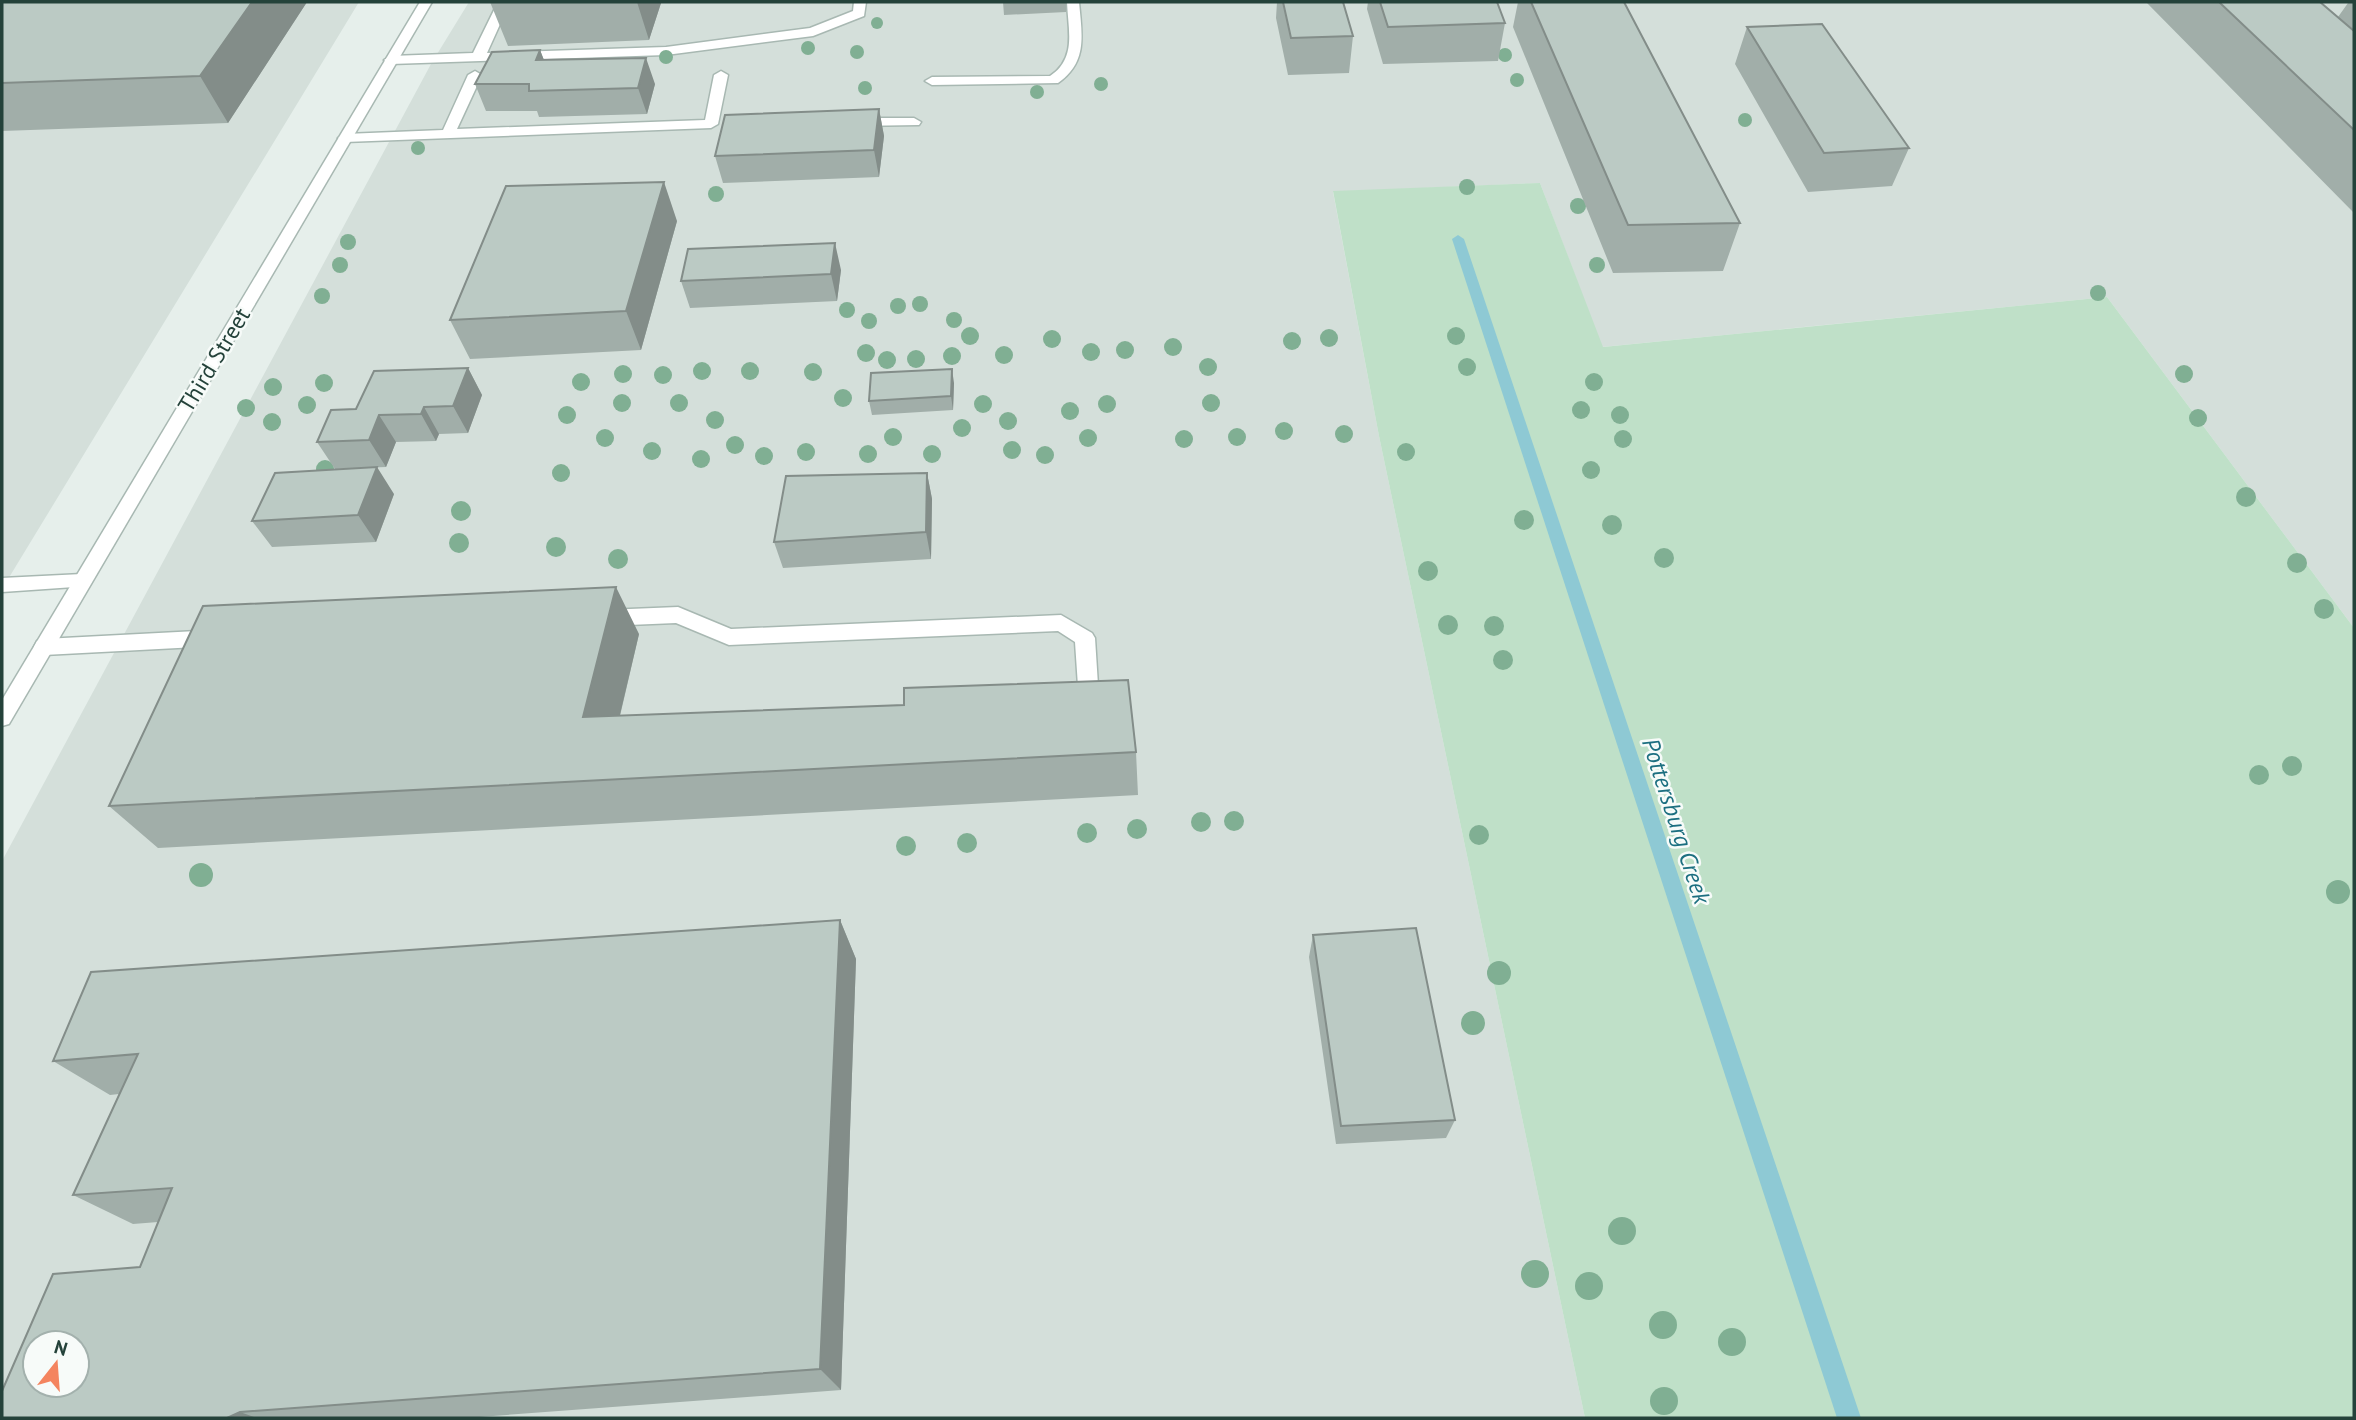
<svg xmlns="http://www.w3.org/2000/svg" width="2356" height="1420" viewBox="0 0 2356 1420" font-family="'PT Sans',sans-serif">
  <rect width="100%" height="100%" fill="#e6efeb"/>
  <path fill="#d4dfda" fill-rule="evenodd" d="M2 2H359L2 589Z
    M469 2H2354V628L2107 297 1602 347 1540 183 1333 192 1379 436 1585 1418H2V861L431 64ZM35 1343H77V1385H35Z"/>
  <path fill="#bfe0c8" d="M1540 183 1603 347 2107 297 2354 628V1418H1585L1379 436 1333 191Z"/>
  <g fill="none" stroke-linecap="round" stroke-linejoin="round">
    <path fill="#8ec9d4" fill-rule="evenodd" d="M1458 235 1464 239 1861 1418H1837L1452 239Z"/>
    <defs>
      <path id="service" d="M498 2H510L487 53 666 47 810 28 853 11 854 2H866L864 16 813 36 666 55 391 64 384 60 391 56 473 53Z
        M1067 2H1079C1082 35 1088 62 1058 83L932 85 925 81 932 77 1050 76C1077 58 1068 30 1067 2Z
        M475 71 482 75 457 129 705 120 714 75 721 71 728 75 718 124 711 128 345 142 338 138 345 134 443 130 468 75Z
        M914 118 921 122 919 125 854 126 847 122 854 118Z
        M82 574 89 576 92 581 89 586 2 592V578Z
        M678 607 731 629 1061 615 1092 633 1095 638 1099 701 1096 707H1082L1079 701 1075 642 1058 631 729 645 676 623 605 626 598 623 595 618 598 613 605 610Z
        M216 630 223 633 226 638 223 643 216 646 44 655 37 653 34 647 37 641 44 639Z"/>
      <path id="tertiary" d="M420 2H432L9 724 2 726V700Z"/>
    </defs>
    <use href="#service" stroke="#a8b8b2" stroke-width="3"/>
    <use href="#tertiary" stroke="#a8b8b2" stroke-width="3"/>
    <use href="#service" fill="#fff" fill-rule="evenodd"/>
    <use href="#tertiary" fill="#fff" fill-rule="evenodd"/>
  </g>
  <g fill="#80af93">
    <circle cx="877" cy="23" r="6"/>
    <circle cx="808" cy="48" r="7"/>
    <circle cx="857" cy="52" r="7"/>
    <circle cx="1505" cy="55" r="7"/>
    <circle cx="666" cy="57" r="7"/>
    <circle cx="1517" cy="80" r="7"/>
    <circle cx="1101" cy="84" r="7"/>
    <circle cx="865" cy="88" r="7"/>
    <circle cx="1037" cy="92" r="7"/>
    <circle cx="1745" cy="120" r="7"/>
    <circle cx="418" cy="148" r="7"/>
    <circle cx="1467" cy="187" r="8"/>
    <circle cx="716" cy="194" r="8"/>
    <circle cx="1578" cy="206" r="8"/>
    <circle cx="348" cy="242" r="8"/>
    <circle cx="340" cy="265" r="8"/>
    <circle cx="1597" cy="265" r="8"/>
    <circle cx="2098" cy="293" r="8"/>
    <circle cx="322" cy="296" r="8"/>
    <circle cx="920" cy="304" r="8"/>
    <circle cx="898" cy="306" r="8"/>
    <circle cx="847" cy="310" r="8"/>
    <circle cx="954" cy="320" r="8"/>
    <circle cx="869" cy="321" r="8"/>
    <circle cx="970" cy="336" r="9"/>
    <circle cx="1456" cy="336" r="9"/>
    <circle cx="1329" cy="338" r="9"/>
    <circle cx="1052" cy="339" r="9"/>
    <circle cx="1292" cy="341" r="9"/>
    <circle cx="1173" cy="347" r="9"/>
    <circle cx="1125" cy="350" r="9"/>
    <circle cx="1091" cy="352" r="9"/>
    <circle cx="866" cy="353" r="9"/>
    <circle cx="1004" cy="355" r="9"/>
    <circle cx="952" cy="356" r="9"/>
    <circle cx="916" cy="359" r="9"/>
    <circle cx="887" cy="360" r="9"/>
    <circle cx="1208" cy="367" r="9"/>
    <circle cx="1467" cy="367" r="9"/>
    <circle cx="702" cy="371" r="9"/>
    <circle cx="750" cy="371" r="9"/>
    <circle cx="813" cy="372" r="9"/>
    <circle cx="623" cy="374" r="9"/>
    <circle cx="2184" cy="374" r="9"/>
    <circle cx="663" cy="375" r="9"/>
    <circle cx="581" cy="382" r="9"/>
    <circle cx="1594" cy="382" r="9"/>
    <circle cx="324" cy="383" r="9"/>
    <circle cx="273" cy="387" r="9"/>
    <circle cx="843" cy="398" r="9"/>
    <circle cx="622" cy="403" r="9"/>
    <circle cx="679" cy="403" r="9"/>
    <circle cx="1211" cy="403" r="9"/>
    <circle cx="983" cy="404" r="9"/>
    <circle cx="1107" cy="404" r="9"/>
    <circle cx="307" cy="405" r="9"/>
    <circle cx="246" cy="408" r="9"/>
    <circle cx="1581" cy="410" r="9"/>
    <circle cx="1070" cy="411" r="9"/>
    <circle cx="567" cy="415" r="9"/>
    <circle cx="1620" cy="415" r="9"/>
    <circle cx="2198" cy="418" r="9"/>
    <circle cx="715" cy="420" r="9"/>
    <circle cx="1008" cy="421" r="9"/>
    <circle cx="272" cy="422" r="9"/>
    <circle cx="962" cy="428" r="9"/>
    <circle cx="1284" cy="431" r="9"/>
    <circle cx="1344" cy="434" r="9"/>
    <circle cx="893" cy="437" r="9"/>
    <circle cx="1237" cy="437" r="9"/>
    <circle cx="605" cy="438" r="9"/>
    <circle cx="1088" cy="438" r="9"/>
    <circle cx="1184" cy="439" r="9"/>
    <circle cx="1623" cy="439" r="9"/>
    <circle cx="735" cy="445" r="9"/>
    <circle cx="1012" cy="450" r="9"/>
    <circle cx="652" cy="451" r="9"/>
    <circle cx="806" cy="452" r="9"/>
    <circle cx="1406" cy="452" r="9"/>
    <circle cx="868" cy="454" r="9"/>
    <circle cx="932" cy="454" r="9"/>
    <circle cx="1045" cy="455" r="9"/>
    <circle cx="764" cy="456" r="9"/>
    <circle cx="701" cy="459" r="9"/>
    <circle cx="325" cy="469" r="9"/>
    <circle cx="1591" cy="470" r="9"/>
    <circle cx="561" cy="473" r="9"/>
    <circle cx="2246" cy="497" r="10"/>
    <circle cx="461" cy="511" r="10"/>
    <circle cx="1524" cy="520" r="10"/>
    <circle cx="1612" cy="525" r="10"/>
    <circle cx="459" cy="543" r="10"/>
    <circle cx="556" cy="547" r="10"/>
    <circle cx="1664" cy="558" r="10"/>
    <circle cx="618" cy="559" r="10"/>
    <circle cx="2297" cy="563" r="10"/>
    <circle cx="1428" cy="571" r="10"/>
    <circle cx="2324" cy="609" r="10"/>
    <circle cx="1448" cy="625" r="10"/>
    <circle cx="1494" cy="626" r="10"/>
    <circle cx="1503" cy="660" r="10"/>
    <circle cx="2292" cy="766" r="10"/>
    <circle cx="2259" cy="775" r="10"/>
    <circle cx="1234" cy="821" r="10"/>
    <circle cx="1201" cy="822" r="10"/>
    <circle cx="1137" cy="829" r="10"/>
    <circle cx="1087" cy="833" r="10"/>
    <circle cx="1479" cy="835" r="10"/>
    <circle cx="967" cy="843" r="10"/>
    <circle cx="906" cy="846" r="10"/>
    <circle cx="201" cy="875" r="12"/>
    <circle cx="2338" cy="892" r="12"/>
    <circle cx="1499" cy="973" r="12"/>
    <circle cx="1473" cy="1023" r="12"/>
    <circle cx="1622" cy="1231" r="14"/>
    <circle cx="1535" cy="1274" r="14"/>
    <circle cx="1589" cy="1286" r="14"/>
    <circle cx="1663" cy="1325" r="14"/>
    <circle cx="1732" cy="1342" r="14"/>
    <circle cx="1664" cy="1401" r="14"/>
  </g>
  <path fill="#a1aea9" d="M2 2H307L228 123 2 131Z
    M490 2H706L661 3 649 40 508 46Z
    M1003 2H1066V12L1004 15Z
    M1277 2H1343L1353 36 1349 73 1288 75 1276 18Z
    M1368 2H1497L1505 23 1498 61 1383 64 1367 9Z
    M1518 2H1624L1740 223 1723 271 1613 273 1513 27Z
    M2146 2H2320L2338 17 2348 3 2346 2H2354V213Z
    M1747 27 1909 148 1892 186 1808 192 1735 64Z
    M540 50 544 60 655 84 647 114 539 117 537 111H486L475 84Z
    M879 109 884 136 879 177 723 183 715 156Z
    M677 221 641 350 470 359 450 320Z
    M841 270 837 301 690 308 681 281Z
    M468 368 482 395 468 433 439 434 436 441 396 442 386 467 335 469 317 442 356 409Z
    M954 383 953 410 872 415 869 401Z
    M927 473 932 499 931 559 783 568 774 542Z
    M394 494 376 542 272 547 252 521Z
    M639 634 620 716 1136 752 1138 795 158 848 109 806Z
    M840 920 856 959 841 1390 466 1418H2L140 1267 158 1222 133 1224 73 1195 119 1094 110 1095 53 1061Z
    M1313 935 1455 1120 1446 1138 1336 1144 1309 957Z"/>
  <path fill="#838d89" d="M252 2H307L228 123 200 76Z
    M637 2H661V3L649 40Z
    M540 50 550 76 536 60Z
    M646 58 655 84 647 114 638 88Z
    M879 109 884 136 879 177 874 150Z
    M664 182 677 221 641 350 626 311Z
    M835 243 841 270 837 301 831 274Z
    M468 368 482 395 468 433 453 406Z
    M952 369 954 383 953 410 951 396Z
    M424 407 439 434 436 441 421 414Z
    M379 415 396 442 386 467 369 440Z
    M377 467 394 494 376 542 358 515Z
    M927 473 932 499 931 559 926 532Z
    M616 587 639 634 609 761 583 717Z
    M840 920 856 959 841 1390 820 1369Z
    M240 1412 257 1418H227Z"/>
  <path fill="#bbcac4" stroke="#838d89" stroke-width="2" fill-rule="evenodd" d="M2 2H252L200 76 2 83Z
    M1283 2H1343L1353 36 1291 38Z
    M1380 2H1497L1505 23 1388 27Z
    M1531 2H1624L1740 223 1628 225Z
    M2219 2H2320L2354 31V130Z
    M1822 24 1909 148 1824 153 1747 27Z
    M540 50 536 60 646 58 638 88 529 91V84H475L492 52Z
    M879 109 874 150 715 156 725 115Z
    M664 182 626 311 450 320 506 186Z
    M835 243 831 274 681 281 688 249Z
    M468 368 453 406 424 407 421 414 379 415 369 440 317 442 331 410 356 409 374 371Z
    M952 369 951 396 869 401 871 373Z
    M377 467 358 515 252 521 275 473Z
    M927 473 926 532 774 542 786 476Z
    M616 587 583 717 904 705V688L1128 680 1136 752 109 806 203 606Z
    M840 920 820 1369 240 1412 227 1418H2V1391L53 1274 140 1267 172 1188 73 1195 138 1054 53 1061 91 972ZM35 1343H77V1385H35Z
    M1416 928 1455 1120 1341 1126 1313 935Z"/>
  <g text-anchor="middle" stroke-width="5" stroke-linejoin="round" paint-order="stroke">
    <g font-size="23" fill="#24423a" stroke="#f7fbf9">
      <text transform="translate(214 360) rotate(-59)" y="8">Third Street</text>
    </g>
    <g font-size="24" font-style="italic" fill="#1c6f80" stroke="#f7fbf9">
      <text transform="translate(1676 821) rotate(72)" y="8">Pottersburg Creek</text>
    </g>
  </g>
  <rect width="2356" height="1420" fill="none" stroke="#24423a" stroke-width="7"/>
  <g transform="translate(56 1364) rotate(17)"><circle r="33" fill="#f7fbf9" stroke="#a3b1ad" stroke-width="2"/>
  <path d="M0-5L12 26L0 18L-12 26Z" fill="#f4845f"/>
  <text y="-10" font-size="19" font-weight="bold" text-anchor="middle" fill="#24423a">N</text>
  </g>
</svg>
